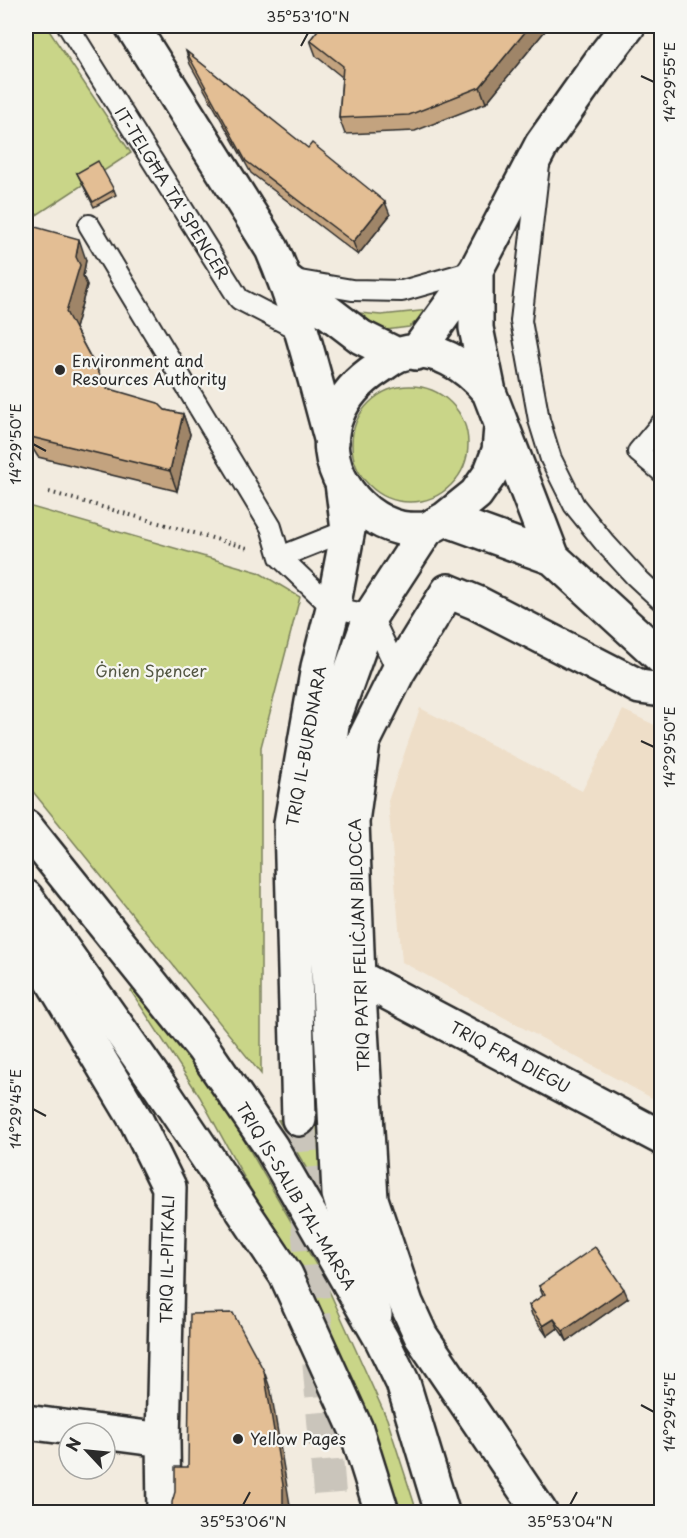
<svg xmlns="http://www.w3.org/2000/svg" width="687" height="1538" viewBox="0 0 687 1538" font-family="'Playpen Sans',sans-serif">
  <rect width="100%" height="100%" fill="#f2ebdf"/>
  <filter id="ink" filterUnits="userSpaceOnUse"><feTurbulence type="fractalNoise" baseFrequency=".0167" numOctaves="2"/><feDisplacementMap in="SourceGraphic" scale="12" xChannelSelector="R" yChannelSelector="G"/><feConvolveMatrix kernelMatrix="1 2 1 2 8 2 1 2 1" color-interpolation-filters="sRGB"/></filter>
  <g filter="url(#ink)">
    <path fill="#eedec8" d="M420 708 582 791 623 710 661 728V1103L402 962 388 801Z"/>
    <path fill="#c9d588" stroke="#7a805a" stroke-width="1.5" d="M26 26H46L131 153 32 218 26 233Z
      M430 310 409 327 378 331 338 311 381 315Z
      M352 444a58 58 0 1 1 116 0a58 58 0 1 1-116 0Z
      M26 500 28 506 258 572 300 597 261 747V1074L26 783Z
      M138 984 215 1090 322 1275 387 1419 417 1512H396L302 1283 200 1097 131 991Z
      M320 1117 323 1177 312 1178 278 1120Z"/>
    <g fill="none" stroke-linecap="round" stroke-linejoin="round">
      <path stroke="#cac5bb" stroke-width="33" stroke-dasharray="33 16" stroke-linecap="butt" d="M299 1119 331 1512"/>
      <defs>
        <path id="lane" d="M68 26 239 299 303 332
          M539 165 521 321 539 420 551 459 574 505 604 542 635 576 662 601
          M89 225 271 527 280 557 333 608 371 615 398 672
          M294 280 352 290 402 291 476 270
          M662 423 638 452 662 472
          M280 557 348 530"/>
        <path id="street" d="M26 937 136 1120 169 1187 163 1440 164 1512
          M358 977 662 1138
          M26 1422 163 1440"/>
        <path id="secondary" d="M132 26 272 249C299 311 314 377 332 442
          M476 270V328L489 392
          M285 279 361 337 397 355
          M416 353 476 270 542 144 603 58 628 26
          M445 519 553 558 662 658
          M427 529C418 529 408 530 400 528 353 517 317 462 337 415 345 395 361 379 378 368 384 364 391 358 398 355 433 342 468 366 489 392L553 558
          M299 1119 291 823 318 667 333 608 348 530 342 483
          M375 1315 339 1194 321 822 332 724 371 615 427 529 445 519 476 494 490 474 499 451 501 427
          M540 1512 421 1336 406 1303 371 1199 358 977 352 822 363 742 398 672 448 591 477 603 640 687 662 690"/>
        <path id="highway" d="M26 827 203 1048 271 1147 382 1340 403 1383 442 1512
          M26 897 158 1084 286 1275 356 1429 382 1512"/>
      </defs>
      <use href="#lane" stroke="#2b2b2b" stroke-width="24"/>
      <use href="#street" stroke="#2b2b2b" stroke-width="38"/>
      <use href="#secondary" stroke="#2b2b2b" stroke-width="38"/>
      <use href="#highway" stroke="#2b2b2b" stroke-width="38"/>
      <path stroke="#2b2b2b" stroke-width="4" stroke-dasharray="1.5 4.5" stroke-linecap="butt" d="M49 492 251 549"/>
      <use href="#lane" stroke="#f6f6f2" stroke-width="20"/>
      <use href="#street" stroke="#f6f6f2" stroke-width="33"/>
      <use href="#secondary" stroke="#f6f6f2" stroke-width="33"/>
      <use href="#highway" stroke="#f6f6f2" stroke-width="33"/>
    </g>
    <path fill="#c3a37f" stroke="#2b2b2b" stroke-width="1.5" d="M321 26H549L486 103 415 131 345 134 339 118 342 77 316 56 310 40Z
      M186 51 390 215 358 255 251 173 190 64Z
      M77 173 114 190 116 195 94 207Z
      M26 232 86 260 83 276 87 285 75 328 107 388 165 410 183 414 190 434 177 491 38 457 26 438Z
      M539 1286 628 1298 567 1341 558 1328 547 1336 532 1315 529 1305 543 1296Z"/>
    <path fill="#9f8568" stroke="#2b2b2b" stroke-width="1.5" d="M530 26H549L486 103 480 87Z
      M385 202 390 215 358 255 353 242Z
      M79 239 86 260 83 276 87 285 74 332 66 312Z
      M183 414 190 434 177 491 170 471Z
      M624 1289 628 1298 567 1341 563 1331Z
      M554 1319 558 1328 547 1336 543 1326Z
      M264 1371 271 1391 290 1505V1512H283Z"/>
    <path fill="#e3be94" stroke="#2b2b2b" stroke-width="1.5" d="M321 26H530L480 87 409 115 339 118 343 66 310 40Z
      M186 51 308 148 312 143 385 202 353 242 246 161Z
      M98 161 114 190 93 202 77 173Z
      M28 225 79 239 76 257 80 265 66 312 107 388 158 403 165 410 183 414 170 471 31 437 26 429V232Z
      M595 1247 624 1289 563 1331 554 1319 543 1326 529 1305 545 1294 539 1286Z
      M233 1313 264 1371 283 1485V1512H172V1502L175 1492V1467H188L190 1314Z"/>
  </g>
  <path fill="none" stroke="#2b2b2b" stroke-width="2" d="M301 46 308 33M641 76 654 82M33 444 46 451M641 741 654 747M33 1109 46 1116M641 1405 654 1412M243 1505 250 1492M570 1505 577 1492"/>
  <g fill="#2b2b2b" stroke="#f6f6f2" stroke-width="2">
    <circle cx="60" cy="370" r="6"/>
    <circle cx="238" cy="1439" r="6"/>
  </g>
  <g text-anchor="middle" stroke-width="4.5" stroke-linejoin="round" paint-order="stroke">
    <g font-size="16" fill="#2b2b2b" stroke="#f6f6f2">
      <text transform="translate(172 193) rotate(58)" y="6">IT-TELGĦA TA' SPENCER</text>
      <text transform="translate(306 746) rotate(-80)" y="6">TRIQ IL-BURDNARA</text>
      <text transform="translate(359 945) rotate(-92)" y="6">TRIQ PATRI FELIĊJAN BILOCCA</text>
      <text transform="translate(510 1057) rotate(28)" y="6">TRIQ FRA DIEGU</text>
      <text transform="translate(296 1196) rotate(59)" y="6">TRIQ IS-SALIB TAL-MARSA</text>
      <text transform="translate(167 1259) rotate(-89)" y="6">TRIQ IL-PITKALI</text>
    </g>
    <g font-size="16" fill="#2b2b2b" stroke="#f6f6f2" text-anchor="start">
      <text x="72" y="367">Environment and<tspan x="72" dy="18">Resources Authority</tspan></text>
      <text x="250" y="1445">Yellow Pages</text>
    </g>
    <g font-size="16" fill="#525642" stroke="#f6f6f2">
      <text x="151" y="677">Ġnien Spencer</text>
    </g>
  </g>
  <rect width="687" height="1538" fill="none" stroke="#f6f6f2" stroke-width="66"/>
  <g transform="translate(87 1451) rotate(296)"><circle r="28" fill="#f6f6f2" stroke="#a5a5a2" stroke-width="1.5"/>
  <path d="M0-4.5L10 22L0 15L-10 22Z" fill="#2b2b2b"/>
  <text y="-9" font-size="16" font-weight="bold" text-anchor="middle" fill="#2b2b2b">N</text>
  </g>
  <rect x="33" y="33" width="621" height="1472" fill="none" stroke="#2b2b2b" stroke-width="2"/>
  <g font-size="15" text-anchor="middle" fill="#2b2b2b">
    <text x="308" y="22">35°53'10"N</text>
    <text transform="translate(670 82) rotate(-90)" y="5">14°29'55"E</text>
    <text transform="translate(16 444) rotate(-90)" y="5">14°29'50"E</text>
    <text transform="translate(670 747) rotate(-90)" y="5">14°29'50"E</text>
    <text transform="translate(16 1109) rotate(-90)" y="5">14°29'45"E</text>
    <text transform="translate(670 1412) rotate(-90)" y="5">14°29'45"E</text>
    <text x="243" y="1527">35°53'06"N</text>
    <text x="570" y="1527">35°53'04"N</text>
  </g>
</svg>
